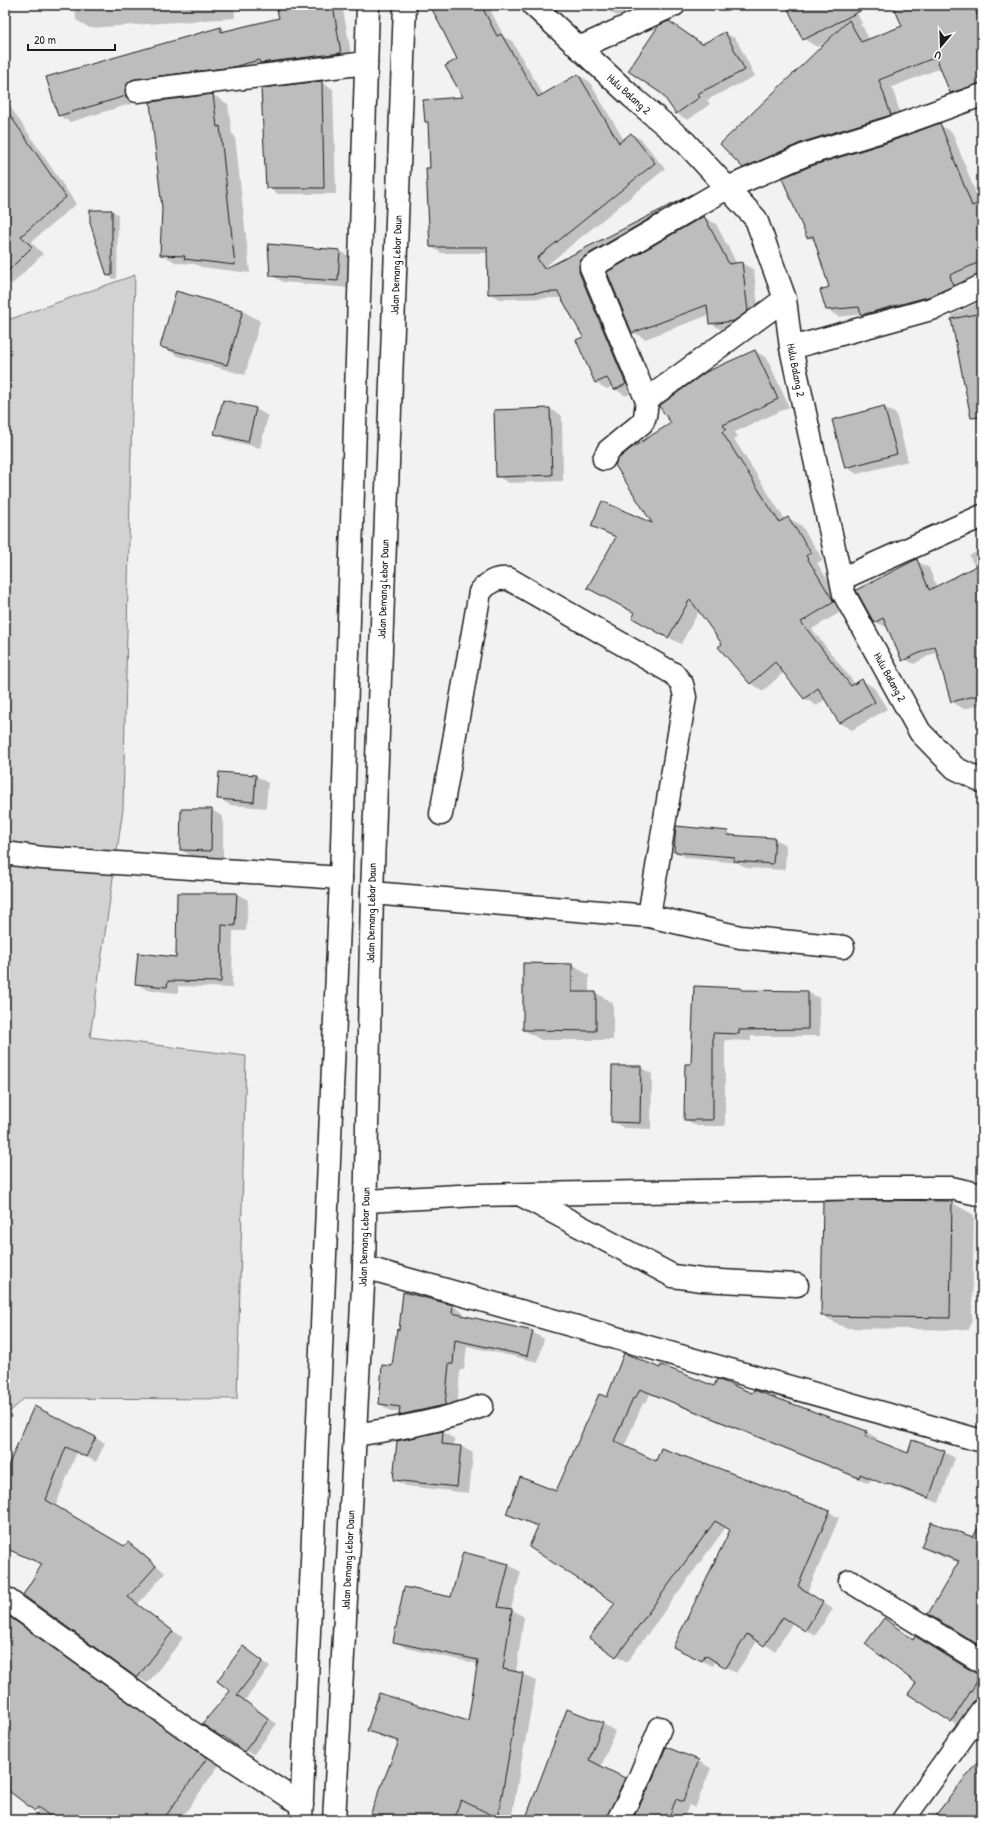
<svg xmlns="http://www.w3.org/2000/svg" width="987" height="1825" viewBox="0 0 987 1825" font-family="'Patrick Hand',sans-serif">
  <rect width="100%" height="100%" fill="#f2f2f2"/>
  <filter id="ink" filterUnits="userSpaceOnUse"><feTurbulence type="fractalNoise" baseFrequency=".025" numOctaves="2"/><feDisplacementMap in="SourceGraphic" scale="8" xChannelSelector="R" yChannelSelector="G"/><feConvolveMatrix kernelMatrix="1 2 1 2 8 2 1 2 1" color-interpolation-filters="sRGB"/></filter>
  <g filter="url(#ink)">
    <path fill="#d2d2d2" stroke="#777" d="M135 275 123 809 90 1037 246 1056 237 1399 25 1398 5 1416V321Z"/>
    <path fill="#0003" d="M75 5H234L235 18 90 28 76 20Z
      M314 5H337L343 9 352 59 137 93V102L70 122 58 115 221 28 227 31 280 19Z
      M431 5H488L504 37 512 41 543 95 578 75 589 81 624 140 631 134 642 140 665 169 547 265 549 267 692 195 702 200 596 262 636 390 626 396 615 389 613 386 607 389 596 383 577 341 585 337 562 298 500 299 489 293 488 253H442L431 247V169L429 123 426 121 465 98 458 59Z
      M602 5H646L617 16 604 8Z
      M787 5H868L856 11 862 24 859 25 863 27 869 40 904 27 894 5H982V93L963 100 950 93 941 68 892 87 903 122 757 174 744 167 828 41 817 47 804 39Z
      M669 22 703 44 725 33 736 39 755 76 707 100 710 104 688 120 677 114 662 93Z
      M321 82 333 89 336 194H278L267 187Z
      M213 95 228 104 232 134 235 136 250 273 201 267 195 264 177 263 161 254Z
      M5 99 76 204 31 242 43 254 12 284 5 280Z
      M940 125 952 132 980 204 982 203V285L874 321 862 314 839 317 827 310 830 288 816 242 808 237 889 143Z
      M91 211H112L118 214 117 278 113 279 107 275Z
      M704 217 716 224 737 264 742 263 754 270 759 317 746 327 722 330 710 323 709 315 645 339 633 332Z
      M269 245 340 251 352 258 349 288 283 282 271 275Z
      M176 292 243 311 260 321 245 375 178 356 161 346Z
      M982 301V394L966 388 952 315Z
      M754 351 767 358 789 407 735 432 738 437 734 439 785 520 788 518 801 525 823 560 817 563 846 609 812 629 855 684 862 680 874 688 887 709 852 730 839 723 825 699 817 706 804 698 784 672 763 691 750 683 699 611 681 644 633 618 636 613 616 537 592 525 655 526 673 424Z
      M223 401 256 409 268 416 260 448 227 440 215 433Z
      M884 407 896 414 908 461 857 474 845 467Z
      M550 409 562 416 563 481 509 483 497 476Z
      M982 549V626L914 664 901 657 889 628 875 622 857 589 917 561 929 568 937 587 976 568 969 556Z
      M982 649V704L964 709 952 702Z
      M256 776 268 783 266 808 230 805 218 798Z
      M212 810 223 817V857H193L181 850Z
      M727 832 735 836 775 839 786 845 785 870 747 868 738 863 687 858 675 851Z
      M237 894 248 900 246 931H233L232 988 178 986V993L147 990 136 983 177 958Z
      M572 965 589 975V993H596L613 1003V1040H541L524 1030Z
      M741 989 745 992H807L819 998 820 1036H751V1041L725 1040V1126H697L685 1119 692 1065Z
      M640 1067 652 1074 651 1129 624 1128 612 1121Z
      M951 1202 974 1215 972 1318 969 1330 845 1328 822 1315Z
      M453 1306 464 1313V1316L532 1332 544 1339 538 1362 467 1346 464 1370H460L457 1411 412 1421 400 1414 401 1412 391 1411 380 1404 393 1367 400 1331Z
      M660 1369 715 1387 790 1404 867 1432 877 1438 876 1441 908 1454 944 1452 955 1458 939 1503 871 1479 869 1483 650 1394 646 1404 643 1403 624 1447 656 1463 829 1512 839 1518 807 1593 833 1609 815 1636 793 1622 775 1651 758 1640 736 1673 716 1661 713 1666 684 1652 731 1530 726 1527 627 1662 591 1638 616 1602 538 1527 507 1514 557 1492 607 1398Z
      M35 1407 105 1443 96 1462 77 1452 55 1507 125 1547 128 1543 138 1549 165 1573 138 1604 183 1638 148 1683 137 1677 43 1565 5 1548V1476Z
      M443 1432 454 1439V1446H461L473 1453 469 1493 406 1486 394 1479Z
      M982 1541V1631L959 1563 933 1553 923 1547Z
      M508 1565 521 1572 511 1609 524 1617 516 1672 523 1674 536 1681 511 1820H369L399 1743 381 1737 369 1730 468 1722 478 1664 406 1648 394 1641 452 1598Z
      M5 1615 22 1625 219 1765 180 1820H31L38 1812 11 1791 9 1793 5 1790Z
      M885 1619 914 1640 977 1674 982 1675V1712L963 1728 951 1722 918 1682Z
      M251 1652 270 1667 245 1700 277 1724 253 1755 222 1737 232 1690Z
      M568 1711 603 1724 615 1731 601 1767 637 1786 620 1820H526Z
      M982 1757V1820H931Z
      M698 1761 711 1768 695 1808 689 1805 683 1820H633Z"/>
    <path fill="#bdbdbd" stroke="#1c1c1c" d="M307 5H333L341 53 260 63 259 60 233 67 135 79 130 81 126 86V96L58 116 46 77 221 27V32L279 18 277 10Z
      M430 5H481L497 36 501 34 538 97 578 74 619 143 631 133 655 163 537 258 544 269 692 194 585 256 580 261 579 272 626 384 614 390 607 378 595 383 576 340 583 337 558 292 488 294 487 247H430L426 168H430L428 122H425L423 100 463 97 445 66 457 59Z
      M786 5H872L803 40Z
      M893 5H974L982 30V83L950 93 936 57 879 80 891 115 803 142 743 168 720 144 849 20 861 42 902 26Z
      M669 21 702 44 725 32 745 70 697 94 700 97 676 114 662 94 628 71 659 25Z
      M322 81 324 188H266L261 88Z
      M213 94 217 127 220 126 235 265 184 259 185 256 160 255 162 208 150 102Z
      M5 108 66 197 21 236 32 247 5 274Z
      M940 123 972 206 982 202V261L950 275 953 286 931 296 861 315 859 307 826 310 820 290 829 287 813 236 807 238 782 178 811 166 889 142Z
      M90 210H112V275L107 276 90 223Z
      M704 216 729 264 742 262 748 311 734 321 709 324 707 305 632 333 607 272Z
      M268 244 340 250 338 281 270 276Z
      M176 291 243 310 227 365 160 347Z
      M982 313V417L971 418 951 319Z
      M755 350 778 399 723 425 726 429 722 432 779 522 788 517 811 552 806 556 834 602 801 622 851 686 862 679 875 702 839 723 818 688 804 699 775 662 750 684 718 647 722 644 690 599 668 638 632 618 635 613 587 588 616 537 591 526 602 501 652 523 615 465 618 459 630 449 671 423 659 406 706 372Z
      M223 400 256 408 248 442 214 434Z
      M884 406 897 454 845 468 832 420Z
      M550 408 552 475 496 477 494 410Z
      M917 559 929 590 982 563V694L951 702 935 646 902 661 883 618 874 623 856 590Z
      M219 772 256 775 254 802 217 799Z
      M181 809H212L211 851 180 850Z
      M676 826 728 831 727 835 775 838 773 864 734 861V857L674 852Z
      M177 893H237L235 926 222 925 221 982 168 981 167 987 135 984 138 953 176 957Z
      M523 963 572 964V992H596V1031L523 1030Z
      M694 986 741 988V990L808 991V1029L739 1030V1034L713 1033V1120H684L685 1064H691Z
      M612 1066H641L640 1123 611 1122Z
      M875 1200 952 1201 950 1318 821 1316 823 1201Z
      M403 1292 453 1305 452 1313 533 1331 527 1356 455 1340 453 1364H449L445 1405 399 1415 400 1407 379 1404 382 1365 392 1366 397 1329 399 1330Z
      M624 1353 660 1368 661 1365 714 1386 717 1379 752 1393 754 1390 790 1403 867 1431 865 1436 908 1453 912 1440 945 1451 929 1498 887 1483 886 1485 860 1474 859 1478 640 1389 635 1399 633 1398 614 1441 656 1461 661 1448 705 1464V1463L830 1511 798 1586 823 1602 805 1631 783 1617 764 1646 747 1634 726 1668 705 1655 702 1661 673 1647 730 1530 715 1521 616 1657 589 1638 615 1603 529 1547 538 1526 506 1514 520 1477 556 1491 599 1394 607 1397Z
      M34 1406 96 1437 86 1457 66 1447 46 1500 124 1546 128 1542 156 1566 128 1597 173 1631 137 1678 23 1595 42 1564 5 1548V1473Z
      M443 1431 442 1444 461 1446 457 1487 393 1480 397 1441Z
      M982 1521V1647L928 1614 959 1561 921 1547 931 1522 973 1537Z
      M463 1552 509 1564 498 1607 512 1609 503 1669 523 1673 498 1818 461 1800 453 1820H368L399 1741 367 1731 379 1693 468 1721 478 1660 393 1642 404 1587 451 1597Z
      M10 1617 207 1758 163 1820H55L38 1807 35 1811 5 1788V1624Z
      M884 1618 913 1640 915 1636 975 1673 982 1674 951 1722 908 1694 916 1683 865 1644Z
      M243 1646 263 1661 237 1695 269 1719 244 1752 223 1736 222 1737 202 1724 230 1691 217 1681Z
      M567 1709 603 1723 589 1760 625 1778 606 1820H525Z
      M666 1747 699 1760 683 1802 676 1799 668 1820H632L650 1785Z
      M982 1756V1820H932Z"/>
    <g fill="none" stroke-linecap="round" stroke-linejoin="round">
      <defs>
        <path id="minor" d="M533 5 632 97 685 142 756 219 785 299 791 348 844 594 920 732 955 768 982 781
          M579 48 674 5
          M137 91 366 63
          M791 348 935 308 982 286
          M647 401 591 267 727 188 807 154 885 130 982 95
          M604 459 608 451 642 423C648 415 644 406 649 398L785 299
          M841 579 982 516
          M441 814 480 592C489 582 494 578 509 579L674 674 682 684 685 697 649 916
          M5 853 42 858 341 878
          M372 893 649 916 740 937 843 947
          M523 1196 673 1276 702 1280 797 1285
          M366 1201 477 1195 875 1188H951L982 1195
          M364 1267 982 1441
          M355 1435C400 1428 439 1422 482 1406
          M850 1581 982 1662
          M5 1598 185 1728 302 1805
          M618 1820 639 1779 660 1728
          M903 1820 982 1710"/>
        <path id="highway" d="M301 1820 341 878 368 5
          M334 1820 364 1267 372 893 405 5"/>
      </defs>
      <use href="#minor" stroke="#1c1c1c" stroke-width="25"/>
      <use href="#highway" stroke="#1c1c1c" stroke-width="25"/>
      <use href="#minor" stroke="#fff" stroke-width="22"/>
      <use href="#highway" stroke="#fff" stroke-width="22"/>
    </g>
  </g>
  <g text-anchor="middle" stroke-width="3" stroke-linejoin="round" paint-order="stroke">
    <g font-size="11" fill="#1c1c1c" stroke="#fff">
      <text transform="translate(629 94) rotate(42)" y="4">Hulu Balang 2</text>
      <text transform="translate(396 265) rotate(-88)" y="4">Jalan Demang Lebar Daun</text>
      <text transform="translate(796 370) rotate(79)" y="4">Hulu Balang 2</text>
      <text transform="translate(383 589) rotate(-88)" y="4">Jalan Demang Lebar Daun</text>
      <text transform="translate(890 677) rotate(61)" y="4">Hulu Balang 2</text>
      <text transform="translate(371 913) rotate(-89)" y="4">Jalan Demang Lebar Daun</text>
      <text transform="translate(364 1237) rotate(-88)" y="4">Jalan Demang Lebar Daun</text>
      <text transform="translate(348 1560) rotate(-87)" y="4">Jalan Demang Lebar Daun</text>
    </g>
  </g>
  <rect width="987" height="1825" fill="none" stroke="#fff" stroke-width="20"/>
  <rect x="10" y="10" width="967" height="1805" fill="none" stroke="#1c1c1c" stroke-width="1.5" filter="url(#ink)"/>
  <g transform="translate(941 46) rotate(199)" stroke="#ffffff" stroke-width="3" paint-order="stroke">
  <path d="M0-3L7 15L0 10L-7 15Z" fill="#1c1c1c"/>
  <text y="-6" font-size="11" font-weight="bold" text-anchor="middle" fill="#1c1c1c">U</text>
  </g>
  <path d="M28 44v6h87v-6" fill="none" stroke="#1c1c1c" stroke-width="2"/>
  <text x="34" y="44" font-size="12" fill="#1c1c1c" stroke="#ffffff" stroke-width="3" paint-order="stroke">20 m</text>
</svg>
